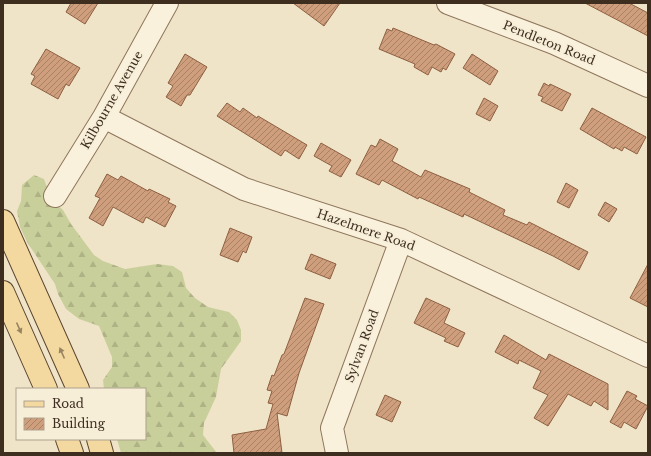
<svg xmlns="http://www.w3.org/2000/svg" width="651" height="456" viewBox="0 0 651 456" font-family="'Libre Baskerville',serif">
  <defs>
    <pattern id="forest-firs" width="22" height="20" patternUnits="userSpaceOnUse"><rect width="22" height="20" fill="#c9cf9b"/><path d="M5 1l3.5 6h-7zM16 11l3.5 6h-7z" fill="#aeb285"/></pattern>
    <pattern id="building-hatch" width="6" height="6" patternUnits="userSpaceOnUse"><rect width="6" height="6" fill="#cf9f7d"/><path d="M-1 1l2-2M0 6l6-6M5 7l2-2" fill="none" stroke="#a98266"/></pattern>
  </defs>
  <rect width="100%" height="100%" fill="#f0e4c8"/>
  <path fill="url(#forest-firs)" d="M34 175 44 179 51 199 63 210 71 224 94 255 103 261 125 269 157 264 173 266 182 272 186 288 195 298 208 307 229 312 237 320 241 330V341L221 369 216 397 204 423 203 435 217 453H121L117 439H145V389H104L103 380 112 367V357L99 326 79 319 66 309 58 294 55 284 27 242 20 227 18 216 17 211 21 201 22 185Z"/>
  <path fill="url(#building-hatch)" stroke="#8d5f41" d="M71 3H98L85 24 66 12Z
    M293 3H340L324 26Z
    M585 3H629L648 13V36Z
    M393 28 434 45 436 44 455 54 446 70 443 68 441 72 432 67 428 75 414 67 415 64 379 49 387 29 392 31Z
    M46 49 80 68 69 86 66 84 58 99 31 84 35 76 31 74Z
    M185 54 207 67 190 95H187L181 106 166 97 173 86 168 83Z
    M472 54 498 71 490 85 463 68Z
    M544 83 549 86 550 84 571 94 562 111 541 101 543 97 538 95Z
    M484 98 498 106 490 121 476 114Z
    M227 103 240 112 243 108 257 118 258 116 307 145 299 159 285 150 281 156 217 116Z
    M592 108 646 137 637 154 624 147 622 151 615 147 614 149 580 129Z
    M380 139 398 149 392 161 421 177 425 170 470 189 469 192 505 210 503 215 527 225 529 222 588 252 579 270 553 256 464 214 463 217 419 197 418 199 382 180 379 185 356 174 371 145 376 147Z
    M321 143 351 160 341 177 329 171 332 166 314 156Z
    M107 174 118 180 121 176 148 191 149 189 170 199 168 202 176 206 165 227 146 217 143 223 113 207 103 226 89 218 100 198 95 196Z
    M566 183 578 190 569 208 557 202Z
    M605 202 617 209 609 222 598 215Z
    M230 228 252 237 246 253 243 251 238 262 220 255Z
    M311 254 336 264 330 279 305 269Z
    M648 264V307L630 298Z
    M305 298 324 304 299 373 287 416 277 413 282 453H234L232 435 266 429 273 404 268 403 272 391 267 390 272 375 274 376 282 355 284 354Z
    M426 298 450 309 444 323 465 333 458 347 444 341 446 338 414 323Z
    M504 335 546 360 549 354 608 384V410L594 401 591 406 568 394 548 426 534 418 548 395 533 388 541 371 519 360 518 364 495 352Z
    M627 391 637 396 635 399 648 406 636 429 624 422 621 428 610 422Z
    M385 395 401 402 392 422 376 415Z"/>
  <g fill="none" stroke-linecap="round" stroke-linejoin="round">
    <defs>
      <path id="minor" d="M448 3 554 43 648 86
        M104 117 244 189 401 240 648 356
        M55 196 104 117 167 3
        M337 453 332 428 401 240"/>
      <path id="major" d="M3 221 78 389
        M3 292 46 389
        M67 439 72 453
        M98 439 102 453"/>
    </defs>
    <use href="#minor" stroke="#8d765c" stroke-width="24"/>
    <use href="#major" stroke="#5b4430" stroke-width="24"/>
    <use href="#minor" stroke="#faf1dc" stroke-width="22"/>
    <use href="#major" stroke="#f3d9a0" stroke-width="22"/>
  </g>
  <defs><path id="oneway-solid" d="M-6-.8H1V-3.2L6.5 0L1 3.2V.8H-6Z"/></defs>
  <g fill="#988460">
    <use href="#oneway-solid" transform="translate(19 328) rotate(66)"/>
    <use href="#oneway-solid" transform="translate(62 353) rotate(-114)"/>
  </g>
  <g text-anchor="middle" stroke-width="3.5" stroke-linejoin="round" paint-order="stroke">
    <g font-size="12" fill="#3d2e20" stroke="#f7eed8">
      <text transform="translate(549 43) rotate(22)" y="4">Pendleton Road</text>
      <text transform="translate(112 100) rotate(-60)" y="4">Kilbourne Avenue</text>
      <text transform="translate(366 230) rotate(19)" y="4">Hazelmere Road</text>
      <text transform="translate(362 346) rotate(-70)" y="4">Sylvan Road</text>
    </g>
  </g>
  <rect width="651" height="456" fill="none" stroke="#3d2e20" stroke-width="8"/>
  <rect x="16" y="388" width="130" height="52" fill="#f7eed8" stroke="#ada18e"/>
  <rect x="24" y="401" width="20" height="6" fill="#f3d9a0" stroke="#ada18e"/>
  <text x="52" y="408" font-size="12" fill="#3d2e20">Road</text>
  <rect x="24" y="418" width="20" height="12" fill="url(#building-hatch)" stroke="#ada18e"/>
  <text x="52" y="428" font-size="12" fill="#3d2e20">Building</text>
</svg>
